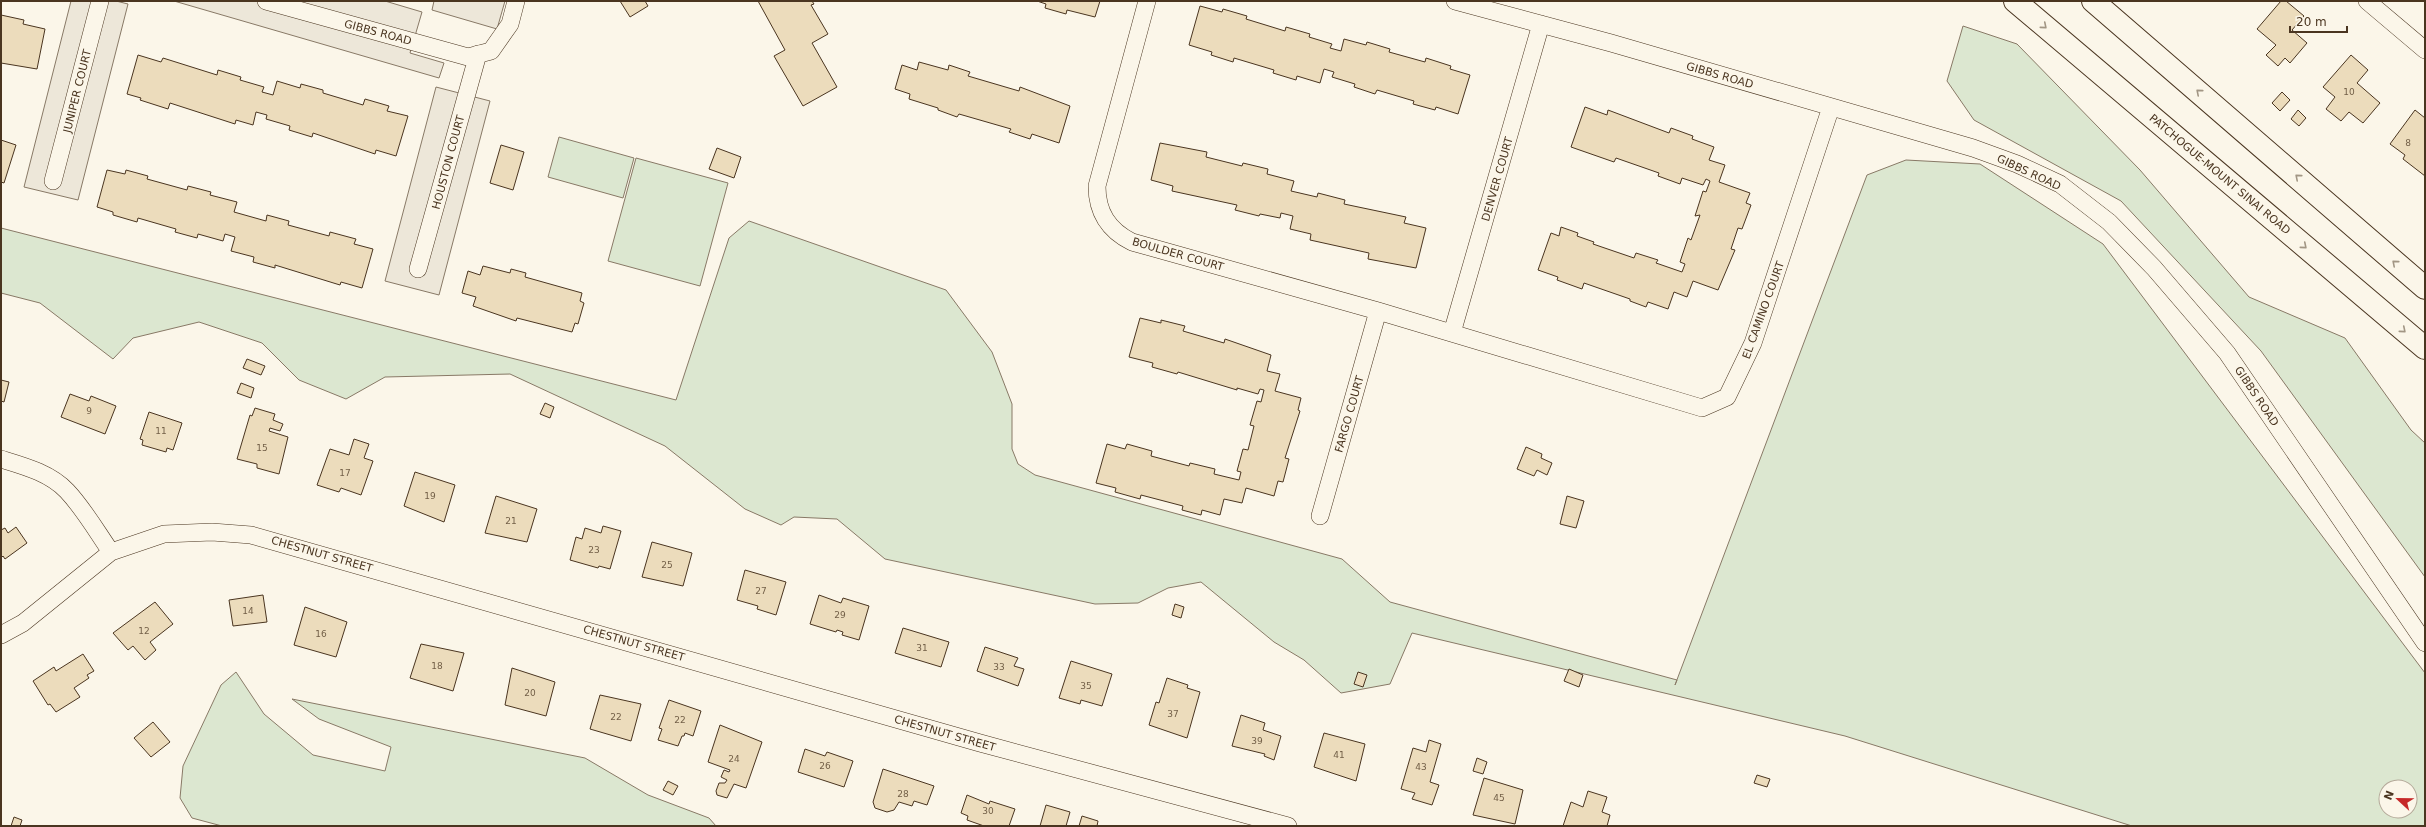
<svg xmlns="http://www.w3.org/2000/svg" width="2426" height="827" viewBox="0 0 2426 827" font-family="'DejaVu Sans',sans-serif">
  <rect width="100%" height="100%" fill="#fbf6e9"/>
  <path fill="#dce7d0" stroke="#887966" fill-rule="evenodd" d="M1963 26 2017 44 2140 170 2249 297 2345 338 2411 430 2425 443V577L2261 351 2121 201 1974 120 1947 81Z
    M559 137 634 158 623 198 548 177Z
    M636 158 728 183 700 286 608 261Z
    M1906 160 1980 164 2103 244 2425 673V826H2132L1845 736 1412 633 1390 684 1341 693 1304 660 1274 642 1201 582 1168 588 1138 603 1095 604 885 559 837 519 794 517 781 525 745 509 665 446 510 374 385 377 346 399 299 380 262 343 199 322 133 338 113 359 40 303 1 293V228L676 400 729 238 749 221 946 290 992 352 1012 404V449L1018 464 1035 475 1342 559 1390 602 1677 680 1675 685 1867 175ZM2386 787H2410V811H2386Z
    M236 672 264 714 313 755 385 771 391 747 319 719 292 699 585 758 648 795 709 818 716 826H222L192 818 180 798 183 766 221 685Z"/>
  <path fill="#ede7d9" stroke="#887966" d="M71 1H116L128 4 78 200 24 187Z
    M174 1H385L422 12 410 53 444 63 439 78Z
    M434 1H505L497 29 432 10Z
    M436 87 490 101 439 295 385 281Z"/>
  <path fill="#ecdcbc" stroke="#4a3520" d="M620 1H645L648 6 630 17Z
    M758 1H812L814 4 811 5 828 34 812 43 837 87 803 106 774 56 785 50Z
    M1037 1H1100L1095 17 1067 10 1066 14 1045 8 1046 4Z
    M2281 1H2286L2304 16 2292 30 2307 43 2290 63 2285 58 2278 66 2266 55 2276 45 2257 29Z
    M1200 6 1222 12 1223 9 1247 16 1246 19 1285 31 1286 27 1310 34 1309 37 1332 44 1330 48 1341 51 1344 39 1366 45 1367 42 1390 49 1389 52 1425 62 1426 58 1451 66 1450 69 1470 75 1458 114 1436 107 1435 110 1413 104 1414 101 1377 90 1375 94 1354 87 1355 84 1332 77 1334 72 1324 69 1320 83 1297 76 1296 80 1273 73 1274 70 1234 58 1233 62 1211 55 1212 52 1189 45Z
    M1 15 24 20 23 24 45 29 37 69 1 63Z
    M138 55 161 62 163 58 217 75 218 70 241 77 240 80 264 87 262 92 273 95 277 81 300 88 301 84 323 90V93L363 105 365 99 389 106 387 111 408 116 396 156 376 150 375 154 313 133 312 137 289 130 290 126 266 119 267 115 256 112 253 125 236 120 235 124 170 103 168 109 140 100 141 98 127 94Z
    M2351 55 2368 70 2357 83 2380 103 2363 123 2349 112 2341 121 2326 109 2335 97 2323 87Z
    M919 62 948 70 949 65 970 72 968 76 1019 91 1020 87 1070 106 1059 143 1032 134 1030 139 1009 132 1011 129 959 114 957 117 938 110V108L909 99 910 94 895 89 902 65 917 70Z
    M2282 92 2290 100 2280 111 2272 103Z
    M1585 107 1607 115 1608 110 1669 133 1671 128 1693 136 1692 139 1714 147 1709 160 1725 165 1719 182 1750 193 1746 203 1751 205 1742 229 1738 228 1731 249 1735 250 1718 290 1693 281 1687 297 1674 292 1668 309 1648 302 1646 307 1630 301V299L1584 283 1582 289 1557 280 1558 277 1538 270 1551 233 1559 236 1561 227 1578 233 1577 236 1594 242 1593 244 1634 258 1636 253 1658 260 1656 263 1682 272 1685 264 1680 262 1688 238 1691 240 1700 215 1695 216 1703 191 1706 192 1710 181 1706 179 1703 185 1682 178 1680 184 1658 176 1659 173 1616 158 1614 162 1571 147Z
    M2298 110 2306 118 2299 126 2291 119Z
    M2415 110 2425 118V176L2403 159 2405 155 2390 144Z
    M1 140 16 145 4 183 1 182Z
    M1160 143 1207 152 1206 157 1242 166 1243 163 1268 169 1267 174 1294 181 1291 191 1317 197 1318 193 1345 200 1344 204 1406 217 1404 223 1426 228 1416 268 1368 259 1369 253 1310 240 1311 234 1290 229 1293 216 1281 213 1280 218 1260 214 1259 216 1235 210 1237 205 1172 191 1173 186 1151 180Z
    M501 145 524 152 513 190 490 183Z
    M717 148 741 157 734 178 709 169Z
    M107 170 125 174 126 170 148 176 147 179 187 190 188 186 211 192 210 195 237 202 234 212 266 221 267 215 289 221 288 225 329 236 330 232 356 239 354 244 373 249 362 288 341 282 340 285 275 265V268L253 262 254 257 231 251 235 237 225 234 223 241 198 234 197 238 175 232 176 229 138 218 137 222 113 215V212L97 207Z
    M483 266 510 273 511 269 526 273 525 277 582 293 580 301 584 303 578 324 575 323 572 332 517 318 516 321 473 306 476 297 462 293 468 271 480 275Z
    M1140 318 1161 323V320L1185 326 1183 331 1224 343 1225 339 1271 355 1267 371 1280 374 1275 391 1301 398 1298 410 1300 411 1285 458 1289 459 1283 482 1278 481 1274 496 1246 488 1242 503 1224 499 1220 515 1202 510 1201 515 1182 510 1183 506 1141 495 1140 499 1115 492 1116 488 1096 483 1107 444 1125 449 1127 444 1152 451 1151 456 1189 466 1190 463 1215 469 1214 474 1239 480 1241 472 1237 471 1243 449 1248 450 1254 426 1250 425 1257 401 1261 402 1264 390 1260 389 1258 394 1237 388V390L1178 372 1177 374 1152 367 1153 363 1129 357Z
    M247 359 265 366 261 375 243 368Z
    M1 380 9 382 4 402 1 401Z
    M241 383 254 388 251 398 237 393Z
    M70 394 89 401 91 396 116 406 105 434 61 417Z
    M545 403 554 407 550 418 540 414Z
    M255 408 275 414 273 420 283 424 280 431 270 428 269 431 288 437 279 474 257 468V464L237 459 250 415 252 416Z
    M149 412 182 423 173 450 167 448 166 452 142 445 143 440 140 439Z
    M354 439 369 444 364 458 373 461 361 495 341 488 339 492 317 485 330 449 349 455Z
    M1526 447 1542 454 1541 458 1552 463 1547 475 1537 470 1534 476 1517 469Z
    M415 472 455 485 444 522 404 506Z
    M496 496 537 509 527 542 485 533Z
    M1567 496 1584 501 1576 528 1560 524Z
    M603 526 621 531 610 569 599 566 598 568 570 560 576 537 582 539 585 528 601 533Z
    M16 527 27 543 5 559 3 556 1 558V530L5 528 8 533Z
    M652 542 692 553 683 586 642 577Z
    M745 570 786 582 776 615 757 609 758 606 737 600Z
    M263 595 267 622 233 626 229 600Z
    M819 595 841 603 843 598 869 606 859 640 842 635 843 632 837 630 836 632 810 624Z
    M155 602 173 624 150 642 156 650 145 660 133 646 128 650 113 633Z
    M1175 604 1184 607 1181 618 1172 615Z
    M305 607 347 622 336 657 294 645Z
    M903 628 949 642 941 667 895 653Z
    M421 644 464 653 453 691 410 678Z
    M985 647 1018 658 1014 666 1024 669 1018 686 977 671Z
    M83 654 94 671 87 675 89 678 74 688 80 697 56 712 50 704 48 705 33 681 54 667 56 671Z
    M1071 661 1112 674 1102 706 1081 700 1080 704 1059 698Z
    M512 668 555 682 546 716 505 705Z
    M1569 669 1583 675 1579 687 1564 681Z
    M1358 672 1367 675 1363 687 1354 684Z
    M1167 678 1188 685 1187 688 1200 692 1187 738 1149 725 1156 702 1159 703Z
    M600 695 641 704 631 741 590 729Z
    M669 700 701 711 693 736 685 733 684 736H682L678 746 658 740 662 729 659 728Z
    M1241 715 1265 723 1263 730 1281 736 1274 760 1264 756 1265 754 1232 746Z
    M153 722 170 742 151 757 134 738Z
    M720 725 762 742 746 788 734 784 727 798 717 795 716 791 719 783H725L727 780 721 777 724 770 729 772 730 770 708 762Z
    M1324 733 1365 744 1356 781 1314 767Z
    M1429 740 1441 744 1430 782 1439 785 1432 805 1412 799 1415 793 1401 789 1413 748 1426 752Z
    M805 749 825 756 827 752 853 761 844 787 798 772Z
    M1477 758 1487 762 1483 774 1473 771Z
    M883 769 934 786 927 805 914 801 912 806 899 802 894 810 887 812 875 808 873 802Z
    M1757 775 1770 779 1767 787 1754 783Z
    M1484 778 1523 790 1515 824 1473 815Z
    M668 781 678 786 673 795 663 790Z
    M1588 791 1607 797 1602 812 1610 815 1607 826H1563L1571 802 1583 807Z
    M967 795 989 804 990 801 1015 809 1009 826H984L967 820 968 816 961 813Z
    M1046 805 1070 812 1066 826H1040Z
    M1082 816 1098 821 1097 826H1079Z
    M14 817 22 820 20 826H11Z"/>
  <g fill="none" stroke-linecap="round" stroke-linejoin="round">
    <defs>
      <path id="minor" d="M266 1 468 57 491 51 510 24 516 1
        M1147 1 1097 186C1097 212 1108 230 1132 242L1378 311 1702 408 1727 397 1753 343 1831 107
        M1455 1 1611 43 1973 148 2017 164 2060 184 2109 222 2154 268 2227 353 2425 643
        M2367 1 2425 50
        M53 181 100 1
        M418 269 478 54
        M1452 333 1541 24
        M1 459C24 466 50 473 67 491 84 509 97 532 111 552
        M1320 516 1378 311
        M1 635 23 623 111 552 164 534 212 532 251 535 980 743 1288 826"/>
      <path id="trunk" d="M2015 1 2425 348
        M2093 1 2425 288"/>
    </defs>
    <use href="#minor" stroke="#4a3520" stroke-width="18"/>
    <use href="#trunk" stroke="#4a3520" stroke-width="24"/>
    <use href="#minor" stroke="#fbf6e9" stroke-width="17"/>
    <use href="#trunk" stroke="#fbf6e9" stroke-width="22"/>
  </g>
  <defs><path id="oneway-chevron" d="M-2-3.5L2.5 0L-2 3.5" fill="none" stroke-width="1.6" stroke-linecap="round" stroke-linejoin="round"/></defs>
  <g stroke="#a29684">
    <use href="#oneway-chevron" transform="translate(2044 26) rotate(40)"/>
    <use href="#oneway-chevron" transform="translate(2199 92) rotate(-139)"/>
    <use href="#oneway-chevron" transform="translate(2298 177) rotate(-139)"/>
    <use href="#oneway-chevron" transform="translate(2304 246) rotate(40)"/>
    <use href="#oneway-chevron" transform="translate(2395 263) rotate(-139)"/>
    <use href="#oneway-chevron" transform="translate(2403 330) rotate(40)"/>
  </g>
  <g text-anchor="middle" stroke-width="3" stroke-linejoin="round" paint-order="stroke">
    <g font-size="9" fill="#725f47">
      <text x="2349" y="95">10</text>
      <text x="2408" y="146">8</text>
      <text x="89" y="414">9</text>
      <text x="161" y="434">11</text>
      <text x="262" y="451">15</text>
      <text x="345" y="476">17</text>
      <text x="430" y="499">19</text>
      <text x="511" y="524">21</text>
      <text x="594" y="553">23</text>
      <text x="667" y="568">25</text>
      <text x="761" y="594">27</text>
      <text x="248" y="614">14</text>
      <text x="840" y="618">29</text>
      <text x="144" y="634">12</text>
      <text x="321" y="637">16</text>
      <text x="922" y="651">31</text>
      <text x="437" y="669">18</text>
      <text x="999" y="670">33</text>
      <text x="1086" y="689">35</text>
      <text x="530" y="696">20</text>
      <text x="1173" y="717">37</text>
      <text x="616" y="720">22</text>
      <text x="680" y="723">22</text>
      <text x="1257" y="744">39</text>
      <text x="1339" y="758">41</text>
      <text x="734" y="762">24</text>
      <text x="825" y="769">26</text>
      <text x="1421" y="770">43</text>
      <text x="903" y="797">28</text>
      <text x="1499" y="801">45</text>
      <text x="988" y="814">30</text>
    </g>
    <g font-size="11" fill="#4a3520" stroke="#fbf6e9">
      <text transform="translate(378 32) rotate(15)" y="4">GIBBS ROAD</text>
      <text transform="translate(1720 75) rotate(16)" y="4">GIBBS ROAD</text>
      <text transform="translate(77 91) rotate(-76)" y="4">JUNIPER COURT</text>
      <text transform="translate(448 162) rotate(-75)" y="4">HOUSTON COURT</text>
      <text transform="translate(2029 172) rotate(25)" y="4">GIBBS ROAD</text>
      <text transform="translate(2220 174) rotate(40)" y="4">PATCHOGUE-MOUNT SINAI ROAD</text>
      <text transform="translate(1497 179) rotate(-74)" y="4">DENVER COURT</text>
      <text transform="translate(1178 254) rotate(16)" y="4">BOULDER COURT</text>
      <text transform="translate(1763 310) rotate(-70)" y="4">EL CAMINO COURT</text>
      <text transform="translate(2257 396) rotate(56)" y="4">GIBBS ROAD</text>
      <text transform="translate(1349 414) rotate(-74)" y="4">FARGO COURT</text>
      <text transform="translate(322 554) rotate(16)" y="4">CHESTNUT STREET</text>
      <text transform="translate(634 643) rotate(16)" y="4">CHESTNUT STREET</text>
      <text transform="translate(945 733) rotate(16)" y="4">CHESTNUT STREET</text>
    </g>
  </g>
  <rect width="2426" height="827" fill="none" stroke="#4a3520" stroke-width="4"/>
  <g transform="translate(2398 799) rotate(292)"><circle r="19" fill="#fbf6e9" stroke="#b4a999"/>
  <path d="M0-3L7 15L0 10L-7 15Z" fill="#c62828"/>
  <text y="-6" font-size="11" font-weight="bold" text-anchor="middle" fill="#4a3520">N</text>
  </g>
  <path d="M2290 26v6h57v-6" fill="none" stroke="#4a3520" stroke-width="2"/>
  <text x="2296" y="26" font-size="12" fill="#4a3520" stroke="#fbf6e9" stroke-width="3" paint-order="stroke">20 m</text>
</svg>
